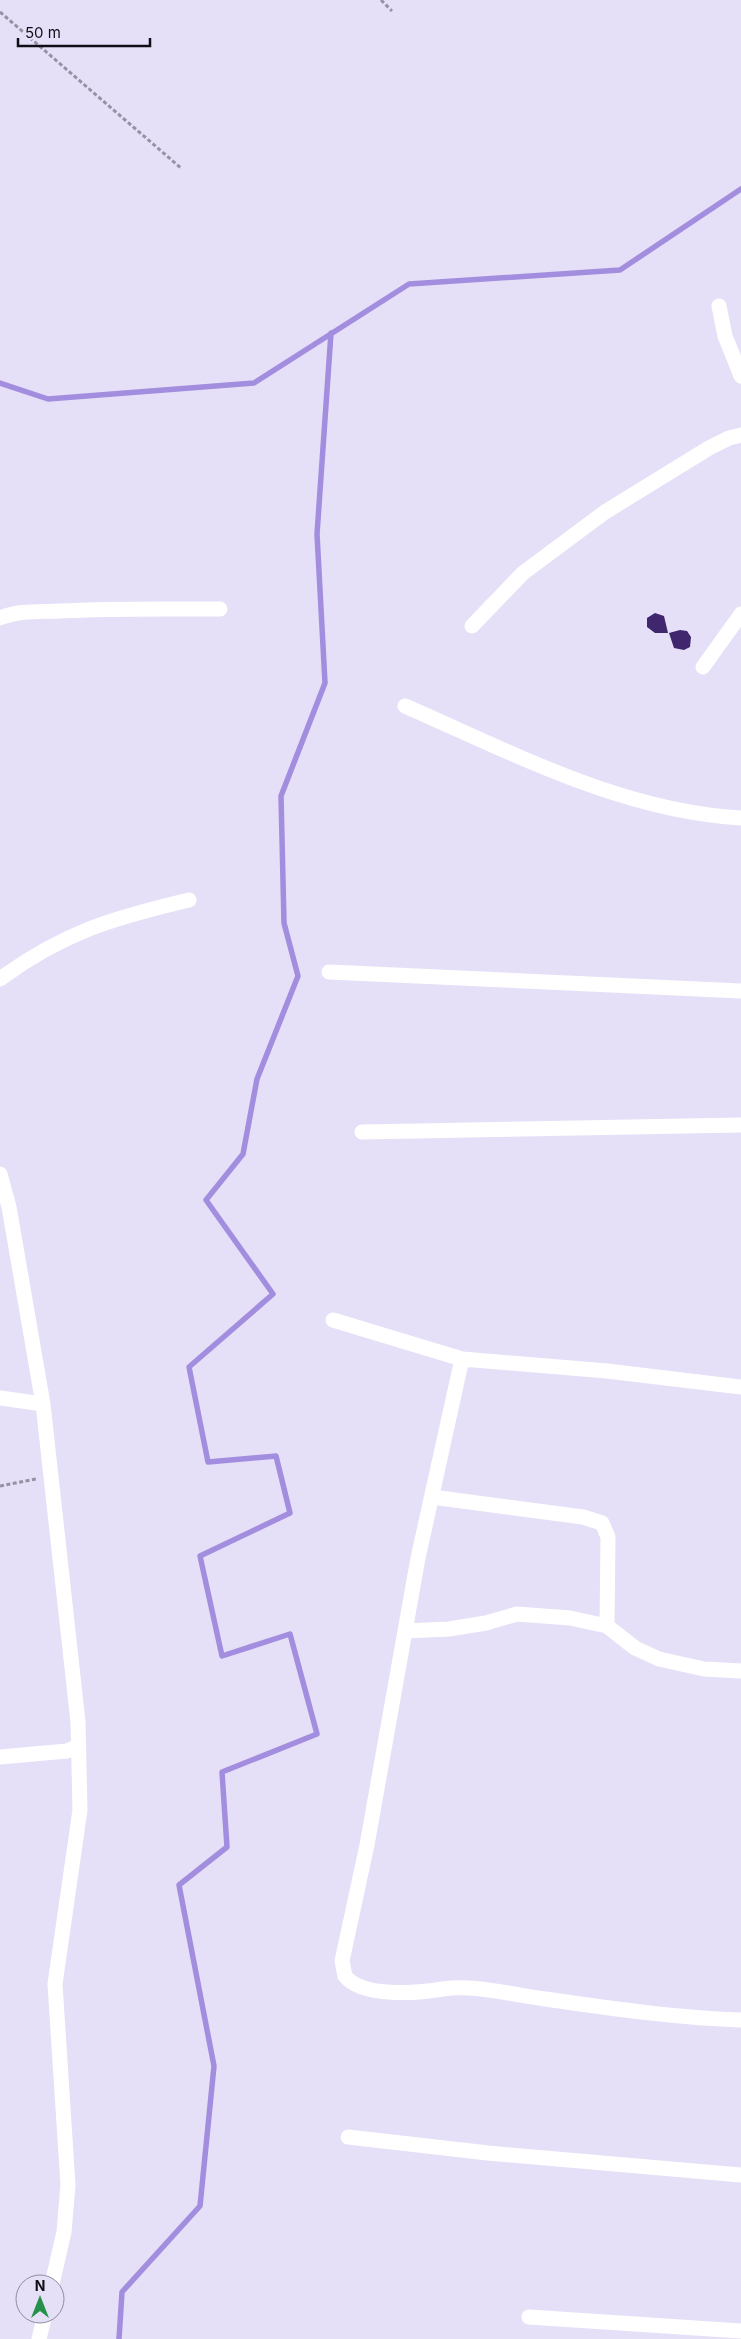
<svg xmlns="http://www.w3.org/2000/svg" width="741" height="2339" viewBox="0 0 741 2339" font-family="Inter,sans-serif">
  <rect width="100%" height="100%" fill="#e5e0f7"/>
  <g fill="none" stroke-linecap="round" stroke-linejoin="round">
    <path stroke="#a38dde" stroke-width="5.5" d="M0 383 48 399 254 383 409 284 620 270 741 189
      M119 2339 122 2292 200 2206 214 2066 179 1885 227 1847 222 1772 317 1734 290 1634 222 1656 200 1556 290 1513 276 1456 208 1462 189 1367 273 1294 206 1200 243 1154 257 1079 298 976 284 923 281 796 325 683 317 534 331 333"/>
  </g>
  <path fill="#3f266d" d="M655 613 664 616 668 633H655L647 627V618Z
    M680 630 687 631 691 637 690 647 684 650 674 648 669 633Z"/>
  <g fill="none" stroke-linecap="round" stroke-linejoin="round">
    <path stroke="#9692a3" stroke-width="3" stroke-dasharray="4 2.5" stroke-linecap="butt" d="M381 0 392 11
      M0 12 182 169
      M0 1486 36 1479"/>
    <path stroke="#fff" stroke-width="15" d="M719 306 725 336 741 376
      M0 618C18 610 41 612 60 611 114 608 167 609 220 609
      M472 626 523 573 605 512 709 448 729 438 741 435
      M703 667 741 614
      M405 706C513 753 621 811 741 818
      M329 972 741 991
      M0 979C64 932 113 918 189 900
      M362 1132 741 1125
      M0 1174 9 1207 43 1404 78 1722 80 1810 55 1984 68 2185 64 2232 52 2284
      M333 1320 462 1359 607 1371 741 1387
      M462 1359 418 1558 367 1845 342 1961 345 1976C362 1998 419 1993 443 1989 476 1984 512 1995 545 1999 610 2008 675 2018 741 2020
      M0 1398 43 1404
      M432 1497 583 1517 602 1523 608 1537 607 1626
      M405 1631 449 1629 486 1623 517 1614 570 1618 607 1626 635 1648 659 1659 704 1669 741 1671
      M0 1757 67 1751 78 1746
      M348 2137 488 2153 741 2175
      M529 2317 741 2331
      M39 2339 45 2314"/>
  </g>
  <g transform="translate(40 2299)"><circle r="24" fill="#e5e0f7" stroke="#908c9d"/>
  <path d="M0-4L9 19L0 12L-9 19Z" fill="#23914a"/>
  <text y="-8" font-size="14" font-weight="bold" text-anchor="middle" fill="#100f16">N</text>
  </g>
  <path d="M18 38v8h132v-8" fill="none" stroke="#100f16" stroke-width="2.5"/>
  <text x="25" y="38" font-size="15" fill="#100f16" stroke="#e5e0f7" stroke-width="4" paint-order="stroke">50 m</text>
</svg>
